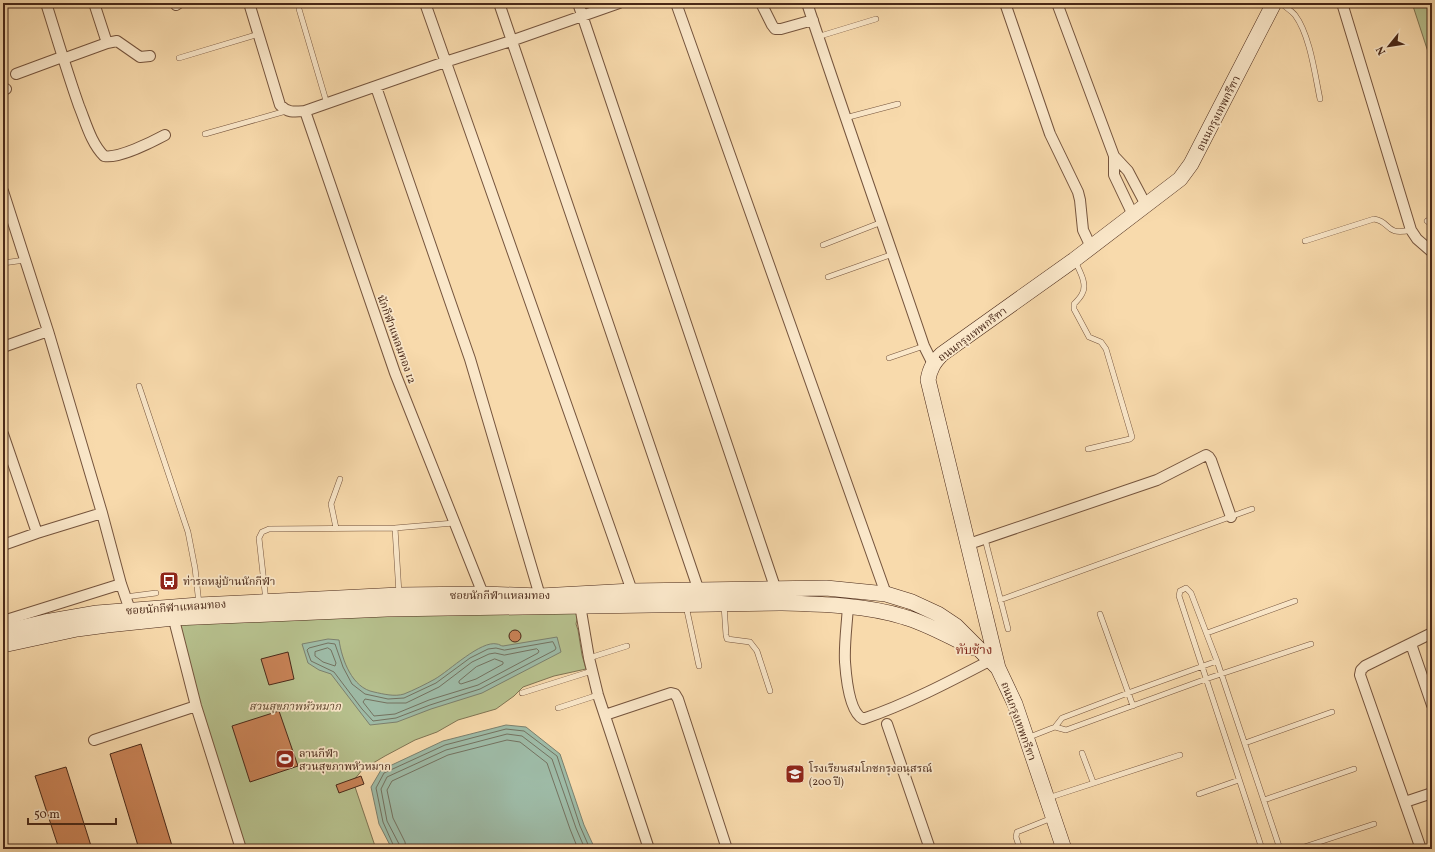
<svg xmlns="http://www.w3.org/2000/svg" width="1435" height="852" viewBox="0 0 1435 852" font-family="Vollkorn,'Noto Serif Thai',serif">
  <rect width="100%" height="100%" fill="#f8daac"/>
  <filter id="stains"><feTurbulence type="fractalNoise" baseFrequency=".005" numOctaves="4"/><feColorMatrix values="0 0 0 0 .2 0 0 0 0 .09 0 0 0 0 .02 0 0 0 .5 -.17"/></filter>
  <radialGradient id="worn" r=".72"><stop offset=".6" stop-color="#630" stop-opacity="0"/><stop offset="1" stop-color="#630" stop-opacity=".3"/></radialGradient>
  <path fill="#b7c18e" stroke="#807453" d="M1412 3H1432V64Z
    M580 605 576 624 578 630 582 655 586 669 554 676 523 687 514 696 496 709 458 720 437 732 415 740 385 756 363 769 353 781 376 849H241L174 618Z"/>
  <path fill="#9ebba7" stroke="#7c806e" d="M557 637 561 652 482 693 431 709 397 722 370 725 331 674 319 670 308 663 302 644 328 639 339 640C342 660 352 688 374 692 383 694 395 697 404 694 414 690 426 684 435 679 449 671 481 640 497 644 499 644 501 646 503 646Z
    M506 725 526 727 560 754 584 825 595 849H392L379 824 371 787 381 770 443 741Z"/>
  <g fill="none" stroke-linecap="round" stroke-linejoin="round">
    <path stroke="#747260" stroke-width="1" d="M553 642 556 648 555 650 480 689 430 705 396 718 373 721 362 709 334 672 311 661 307 650 309 648 328 643 335 644 343 667 352 684 365 694 388 699 404 698 436 683 470 658 488 649 496 648 504 650Z
      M328 648 331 650 336 663 335 666 323 662 315 656V652Z
      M537 649 539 651 538 653 478 685 429 700 395 714 374 716 363 702 365 699 387 703H406L439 687 472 662 489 654 495 653 504 655Z
      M495 659 503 662V664L476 679 461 684 459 683V681L476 667Z
      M395 849 383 822 376 788 384 773 445 745 506 729 524 731 557 756 580 826 590 849
      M400 849 399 844 387 821 381 789 387 777 446 750 507 734 522 736 552 759 576 828 585 849
      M406 849 405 842 393 818 387 790 392 781 448 755 507 740 520 742 547 763 570 829 578 849"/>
  </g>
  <path fill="#c98357" stroke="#492818" d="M509 636a6 6 0 1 1 12 0a6 6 0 1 1-12 0Z
    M288 652 294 679 269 685 261 659Z
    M279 711 298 766 250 782 232 726Z
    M141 744 173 849H139L110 754Z
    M66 767 92 849H59L35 776Z
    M361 776 364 784 339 793 336 785Z"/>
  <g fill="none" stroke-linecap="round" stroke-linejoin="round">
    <defs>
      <path id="lane" d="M1281 3C1285 7 1292 11 1295 15 1310 35 1315 75 1320 99
        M299 9 327 104
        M817 37 876 19
        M179 58 259 34
        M845 118 898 104
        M205 134 286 111
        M1427 221 1432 225
        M1305 241 1374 219C1392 222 1384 236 1411 230
        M823 245 882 222
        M1075 261C1079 270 1088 284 1082 294 1080 298 1077 301 1074 304V309L1089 337 1101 342 1106 349 1132 437 1130 439 1088 449
        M3 263 25 260
        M828 277 893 254
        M889 358 924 346
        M139 386 188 532 195 568 199 604
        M336 528 331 504 340 479
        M395 528 399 594
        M985 539 1008 629
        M125 597 156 593
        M1000 600 1252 509
        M266 601 259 538 262 532 269 529 395 528 454 523
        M724 605 726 635 727 639 750 642 757 651 770 691
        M686 606 699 666
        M1100 614 1133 706
        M1207 633 1295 601
        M589 658 627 646
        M522 693 592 671
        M558 708 598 695
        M1055 727 1066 730 1206 679 1311 644
        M1027 738 1055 727 1062 718 1128 693 1217 661
        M1245 743 1332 712
        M1082 753 1093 782
        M1199 794 1239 780
        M1048 798 1180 755
        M1264 800 1354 769
        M1020 849 1016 837 1017 832 1052 818
        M1262 849 1179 596 1180 591 1186 588 1191 593 1217 661 1280 849
        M1298 849 1374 824"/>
      <path id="street" d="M46 3C57 38 67 72 79 106 86 123 91 143 104 156 118 159 152 142 165 135
        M249 3 280 105C288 113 294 112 305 111
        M425 3 632 591
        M499 3 699 591
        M578 3 777 593
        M676 3 886 594
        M761 3 772 25 775 29H781L813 20
        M807 3C845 118 885 231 924 346L933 364
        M1005 3 1050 134 1078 192 1080 200 1083 230 1091 247
        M1057 3 1114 156V175L1133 215
        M1342 3 1411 230 1417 239 1432 252
        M176 5 179 3
        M107 43 117 41 140 57 150 56
        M63 59 107 43 94 3
        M16 74 62 57
        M376 87 470 359 540 596
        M3 90 6 89
        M1114 156 1128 171 1146 205
        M3 191 48 331 102 513 121 584 130 610
        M3 347 48 331
        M3 434 37 533
        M969 544 1157 480 1206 455 1209 457 1211 460 1231 517
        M3 545 37 533 102 513
        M483 594 395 373 305 111 445 62 511 41 619 3
        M580 605 589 658 598 695 649 849
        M848 606C847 624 844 644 845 662 846 676 849 712 863 719 907 704 949 682 991 660
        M172 612 196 706 241 849
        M3 621 121 584
        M1411 644 1432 705
        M605 715 671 693 675 694 678 699 727 849
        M887 724 930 849
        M94 740 196 706
        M1405 802 1432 793
        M1421 849 1360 675 1361 670 1365 666 1432 633"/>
      <path id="secondary" d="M3 632 45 622 97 613 199 605 399 595 483 594 540 596 632 591 826 588 886 594 912 602 938 614 956 626 998 668
        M3 645 77 629 107 625 174 618 387 609 780 603C819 604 867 605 904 617 929 624 951 638 974 648
        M1064 849 1015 704 998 668 928 380C930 368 934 362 942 354L1074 260 1180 179 1191 164 1274 3"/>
    </defs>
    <use href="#lane" stroke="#75543d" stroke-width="6"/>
    <use href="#street" stroke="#75543d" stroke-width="12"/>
    <use href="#secondary" stroke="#492818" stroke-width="16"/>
    <use href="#lane" stroke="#fae7c9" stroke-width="5"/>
    <use href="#street" stroke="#fae7c9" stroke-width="10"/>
    <use href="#secondary" stroke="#fae7c9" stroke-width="15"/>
  </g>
  <defs>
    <symbol id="bus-square" viewBox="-11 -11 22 22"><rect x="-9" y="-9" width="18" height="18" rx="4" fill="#8f2418" stroke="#fae7c9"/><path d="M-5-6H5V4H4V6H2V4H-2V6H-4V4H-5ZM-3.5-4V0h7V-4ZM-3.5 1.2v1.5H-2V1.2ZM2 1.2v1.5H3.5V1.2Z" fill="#fff"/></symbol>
    <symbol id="stadium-square" viewBox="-11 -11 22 22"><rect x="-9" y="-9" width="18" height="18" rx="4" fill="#8f2418" stroke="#fae7c9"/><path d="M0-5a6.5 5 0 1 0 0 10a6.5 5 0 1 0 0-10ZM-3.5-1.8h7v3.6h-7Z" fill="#fff"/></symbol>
    <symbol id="school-square" viewBox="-11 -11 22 22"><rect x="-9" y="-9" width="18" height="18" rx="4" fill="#8f2418" stroke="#fae7c9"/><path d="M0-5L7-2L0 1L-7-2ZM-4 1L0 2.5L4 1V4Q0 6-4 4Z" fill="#fff"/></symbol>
  </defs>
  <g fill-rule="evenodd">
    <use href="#bus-square" x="158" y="570" width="22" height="22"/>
    <use href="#stadium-square" x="274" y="748" width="22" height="22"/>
    <use href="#school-square" x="784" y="763" width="22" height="22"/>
  </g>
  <g text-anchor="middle" stroke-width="3.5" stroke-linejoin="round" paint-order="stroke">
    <g font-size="11" fill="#492818" stroke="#fae7c9">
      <text transform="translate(1218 113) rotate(-63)" y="4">ถนนกรุงเทพกรีฑา</text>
      <text transform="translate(972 334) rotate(-37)" y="4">ถนนกรุงเทพกรีฑา</text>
      <text transform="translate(397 339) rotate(70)" y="4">นักกีฬาแหลมทอง 12</text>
      <text x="500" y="599">ซอยนักกีฬาแหลมทอง</text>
      <text transform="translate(176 607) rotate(-4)" y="4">ซอยนักกีฬาแหลมทอง</text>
      <text transform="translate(1019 721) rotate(70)" y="4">ถนนกรุงเทพกรีฑา</text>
    </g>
    <g font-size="11" fill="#492818" stroke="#fae7c9" text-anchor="start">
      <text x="183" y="585">ท่ารถหมู่บ้านนักกีฬา</text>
      <text x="299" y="757">ลานกีฬา<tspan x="299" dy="13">สวนสุขภาพหัวหมาก</tspan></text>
      <text x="809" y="772">โรงเรียนสมโภชกรุงอนุสรณ์<tspan x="809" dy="13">(200 ปี)</tspan></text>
    </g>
    <g font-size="11" font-style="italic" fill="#5f4730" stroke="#fae7c9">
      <text x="295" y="710">สวนสุขภาพหัวหมาก</text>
    </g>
    <g font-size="13" fill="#7a1f14" stroke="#fae7c9">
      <text x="974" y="654">ทับช้าง</text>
    </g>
  </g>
  <rect width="1435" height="852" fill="none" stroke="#f8daac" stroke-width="16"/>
  <rect x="4" y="4" width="1427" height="844" fill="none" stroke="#492818" stroke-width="2"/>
  <rect x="8" y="8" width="1419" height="836" fill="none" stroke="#492818"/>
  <g transform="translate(1389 46) rotate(240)" stroke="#fae7c9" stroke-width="3" paint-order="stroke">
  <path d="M0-3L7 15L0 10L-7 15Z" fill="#492818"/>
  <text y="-6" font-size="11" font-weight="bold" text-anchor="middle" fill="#492818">N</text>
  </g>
  <path d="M28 818v6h88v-6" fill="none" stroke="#492818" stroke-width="2"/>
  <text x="34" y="818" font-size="12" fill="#492818" stroke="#fae7c9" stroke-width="3" paint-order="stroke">50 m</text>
  <rect width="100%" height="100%" filter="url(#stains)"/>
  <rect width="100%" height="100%" fill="url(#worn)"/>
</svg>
